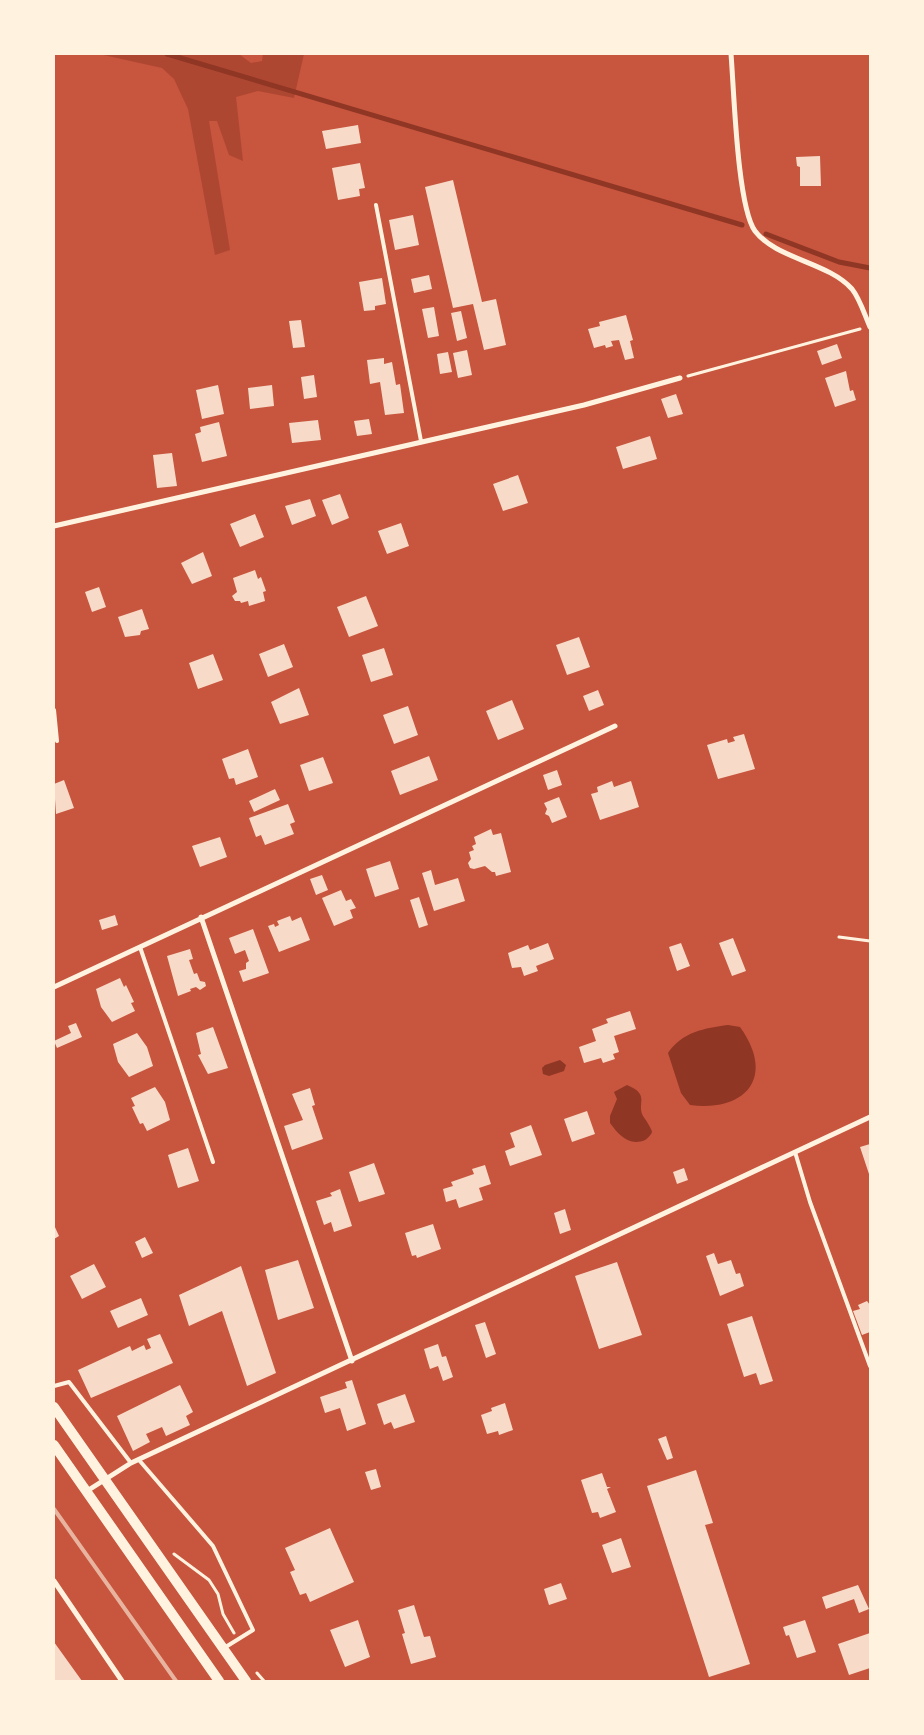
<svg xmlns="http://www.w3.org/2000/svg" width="924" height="1735" viewBox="0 0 924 1735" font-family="Figtree,sans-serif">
  <rect width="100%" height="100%" fill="#c8553d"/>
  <path fill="#ae4732" d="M99 54H239L251 63 262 61 263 54H304L294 98 258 91 236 97 243 161 229 155 217 121H209L230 250 215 255 188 109 174 79 162 68Z"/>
  <path fill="#8f3625" d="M728 1025 740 1027C776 1077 746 1112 690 1105L681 1093 668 1053C682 1032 705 1028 728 1025Z
    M560 1060 566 1065 564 1071 549 1076 543 1074 542 1068 545 1065Z
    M627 1085C651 1095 636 1103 643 1116 645 1119 652 1129 652 1132 651 1135 647 1139 645 1140 629 1147 618 1134 610 1123V1116L617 1099 614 1092Z"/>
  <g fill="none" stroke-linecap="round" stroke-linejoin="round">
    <path stroke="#8f3625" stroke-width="5" d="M167 54 742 225
      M766 234 839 262 870 268"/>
  </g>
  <path fill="#f7dbc8" d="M358 125 361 143 326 149 322 131Z
    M820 156 821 186H800V167L797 166 796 157Z
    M360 163 365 188 359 189 360 196 338 200 332 168Z
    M453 180 482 302 496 299 506 345 484 350 473 304 453 308 425 187Z
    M413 215 419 245 395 250 389 220Z
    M429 275 432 289 414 293 411 279Z
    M382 278 386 304 375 306V310L364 311 359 282Z
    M434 307 439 336 428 338 422 309Z
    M461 311 467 338 457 341 451 313Z
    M626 315 633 340 630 341 634 358 625 360 619 340 611 341 613 346 606 348 605 345 594 348 588 329 600 326 599 322Z
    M301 320 305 347 293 348 289 321Z
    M837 344 842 358 822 365 817 351Z
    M467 350 472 375 458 378 453 353Z
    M448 352 452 372 440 374 437 354Z
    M384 358V364L392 362 396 385 400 384 404 413 385 415 380 382 370 384 367 360Z
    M846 371 850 391 853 390 856 400 835 407 825 378Z
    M314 375 317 397 304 399 301 377Z
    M218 385 224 414 202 419 196 390Z
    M272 385 274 406 250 409 248 388Z
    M676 394 683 414 668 418 661 399Z
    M369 419 372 434 357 436 354 421Z
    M318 420 321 440 292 443 289 423Z
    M219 422 227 456 202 462 195 434 201 432 200 427Z
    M650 436 657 459 623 469 616 447Z
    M172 453 177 486 157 488 153 455Z
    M518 475 528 503 503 511 493 484Z
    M340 494 349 518 332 525 322 500Z
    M310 499 316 516 292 525 285 506Z
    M255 514 264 537 240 547 230 524Z
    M401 523 409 546 387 554 378 531Z
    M203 552 212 576 192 584 181 563Z
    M255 570 258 579 261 577 266 591 263 592 265 601 249 606 248 601 241 603 240 601H235L232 596 237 592 233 578Z
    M99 587 106 607 92 612 85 592Z
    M366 596 378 626 349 637 337 607Z
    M142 609 149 629 141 631 140 635 125 637 118 617Z
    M579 637 590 667 567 675 556 645Z
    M284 644 293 667 268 677 259 654Z
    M384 648 393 675 371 682 362 655Z
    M213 654 223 680 198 689 189 663Z
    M299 688 309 715 280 724 271 702Z
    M598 690 604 705 589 711 583 696Z
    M512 700 524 729 498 740 486 711Z
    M408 706 418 735 394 744 383 715Z
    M744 734 755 769 718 779 707 745 727 739 728 743 735 741 733 737Z
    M248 749 258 777 236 785 234 778 229 779 222 759Z
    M429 756 438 780 400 795 391 771Z
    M323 757 333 783 309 791 300 765Z
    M557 770 562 785 548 790 543 775Z
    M64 780 74 808 56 814 54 784Z
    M612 781 614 787 631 781 639 807 600 820 591 794 598 792 597 787Z
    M275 789 280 800 254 812 249 801Z
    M559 797 567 817 552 823 549 816 545 814 547 809 544 803Z
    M288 804 295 822 290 824 294 834 265 845 261 835 256 837 249 818Z
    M491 829 493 835 501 833 511 872 496 876 495 872H492L485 866 474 869 470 868 468 863 471 859 469 852 474 850 472 846 476 844 474 837Z
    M220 837 227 857 200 867 192 846Z
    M390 861 399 889 375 897 366 869Z
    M431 870 435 885 458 878 465 901 434 911 422 873Z
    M322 875 328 890 316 895 310 879Z
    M341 890 346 901 351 899 356 908 350 910 353 918 334 926 322 898Z
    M419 897 428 925 419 928 410 900Z
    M115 915 118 925 102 930 99 920Z
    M290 916 292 921 301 917 310 940 279 952 268 926 274 924 275 927 279 925 277 921Z
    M253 929 269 973 243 982 239 971 246 969V963L249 961 245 950 235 954 229 938Z
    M733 938 746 971 732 976 719 943Z
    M548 943 554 959 536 966 538 971 524 976 521 967 512 968 508 953 528 945 530 950Z
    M681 943 690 966 677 971 669 947Z
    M190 949 193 959 189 960 194 974 197 973 200 981 205 982 206 986 200 990 196 987 190 989 191 991 178 996 167 956Z
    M120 978 124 987 126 985 134 1002 131 1003 135 1011 112 1022 101 1007 96 989Z
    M630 1011 636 1029 614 1036 619 1052 613 1054 615 1059 603 1063 601 1058 584 1063 579 1047 596 1041 592 1029 608 1023 606 1019Z
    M76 1023 82 1037 57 1048 54 1041 71 1033 68 1026Z
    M213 1027 228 1068 208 1074 198 1055 201 1054 196 1033Z
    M137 1033 147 1047 153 1066 129 1077 118 1062 113 1044Z
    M155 1087 165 1102 170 1120 147 1131 143 1123 140 1124 132 1107 135 1106 131 1098Z
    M310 1088 315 1105 312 1106 323 1139 292 1150 284 1126 303 1120 292 1094Z
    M587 1111 595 1134 572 1142 564 1119Z
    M531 1125 542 1155 510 1166 505 1151 515 1147 510 1133Z
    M870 1144V1174H869L860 1147Z
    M188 1148 199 1181 178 1188 168 1155Z
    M374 1163 385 1194 359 1202 349 1172Z
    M485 1165 491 1184 479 1188 483 1200 459 1208 456 1199 446 1202 443 1189 453 1186 451 1182 474 1174 472 1169Z
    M684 1168 688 1180 677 1184 673 1172Z
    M340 1189 352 1226 334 1232 331 1222 324 1225 316 1201 332 1196 330 1193Z
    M565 1209 571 1230 560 1234 554 1213Z
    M433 1224 441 1249 417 1258 416 1255 412 1256 405 1233Z
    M54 1225 59 1236 54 1239Z
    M145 1237 153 1253 142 1258 135 1242Z
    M714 1253 718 1264 731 1260 736 1274 740 1273 744 1286 720 1296 706 1256Z
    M298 1260 314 1308 278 1320 265 1270Z
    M617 1262 642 1335 599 1349 575 1276Z
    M94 1264 106 1287 82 1299 70 1276Z
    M241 1266 276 1373 247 1386 222 1311 189 1326 179 1295Z
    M141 1298 148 1315 118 1328 110 1311Z
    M867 1301 870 1305V1332L862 1335 853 1311 860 1309 858 1305Z
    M752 1316 773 1381 760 1385 756 1373 744 1377 727 1324Z
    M485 1322 496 1354 486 1358 475 1325Z
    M160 1334 173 1363 91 1398 78 1370 130 1346 132 1351 144 1345 146 1350 151 1348 147 1339Z
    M438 1344 442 1357 446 1356 453 1377 443 1381 438 1366 430 1369 424 1349Z
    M352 1380 366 1424 347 1431 340 1408 325 1413 320 1397 347 1388 345 1382Z
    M180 1385 193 1412 186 1416 190 1425 166 1436 162 1427 146 1434 150 1442 133 1451 117 1416Z
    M405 1394 415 1422 394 1429 391 1422 384 1425 377 1404Z
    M505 1403 513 1430 499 1435 498 1431 487 1434 481 1415 492 1411 491 1408Z
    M666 1436 673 1458 667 1460 658 1439Z
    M376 1469 381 1487 371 1490 365 1472Z
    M696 1470 713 1523 705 1525 750 1664 709 1677 647 1486Z
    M602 1473 607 1487H611L607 1489 616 1512 600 1518 598 1512 592 1513 581 1480Z
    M330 1528 354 1582 310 1602 306 1593 300 1595 290 1572 295 1570 285 1548Z
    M621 1538 631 1567 612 1573 602 1545Z
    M561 1583 567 1599 549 1605 544 1589Z
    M858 1585 869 1609 859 1613 854 1599 826 1609 822 1597Z
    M414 1605 424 1637 430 1636 436 1657 411 1664 402 1634 405 1633 398 1610Z
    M358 1620 370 1657 345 1667 330 1630Z
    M805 1620 816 1652 797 1658 789 1635 786 1636 783 1627Z
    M870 1633V1668L849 1675 838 1644Z
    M54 1642 82 1681H54Z"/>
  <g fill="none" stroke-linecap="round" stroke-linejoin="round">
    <path stroke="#fff3e0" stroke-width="3" d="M688 376 860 329
      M839 937 870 941
      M174 1554 209 1580 218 1594 223 1614 234 1633
      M257 1673 264 1681"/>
    <path stroke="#fff3e0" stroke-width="4" d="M376 205 421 441
      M54 710 57 741
      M140 947 213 1162
      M795 1152 810 1202 870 1366
      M54 1386 69 1382 131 1463
      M139 1460 213 1546 253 1630 224 1648"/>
    <path stroke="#fff3e0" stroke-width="5" d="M731 54C734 89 737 206 755 231 776 259 828 262 852 289 860 299 865 316 870 327
      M54 526 584 405 680 378
      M201 917 352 1361
      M54 987 615 726
      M87 1491 131 1463 870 1117
      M54 1581 122 1681"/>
    <path stroke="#fff3e0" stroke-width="10" d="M54 1407 246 1681
      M54 1445 219 1681"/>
    <path stroke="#e9b49f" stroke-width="4" d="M54 1509 176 1681"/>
  </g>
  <rect width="924" height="1735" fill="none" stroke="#fff3e0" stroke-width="110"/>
</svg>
